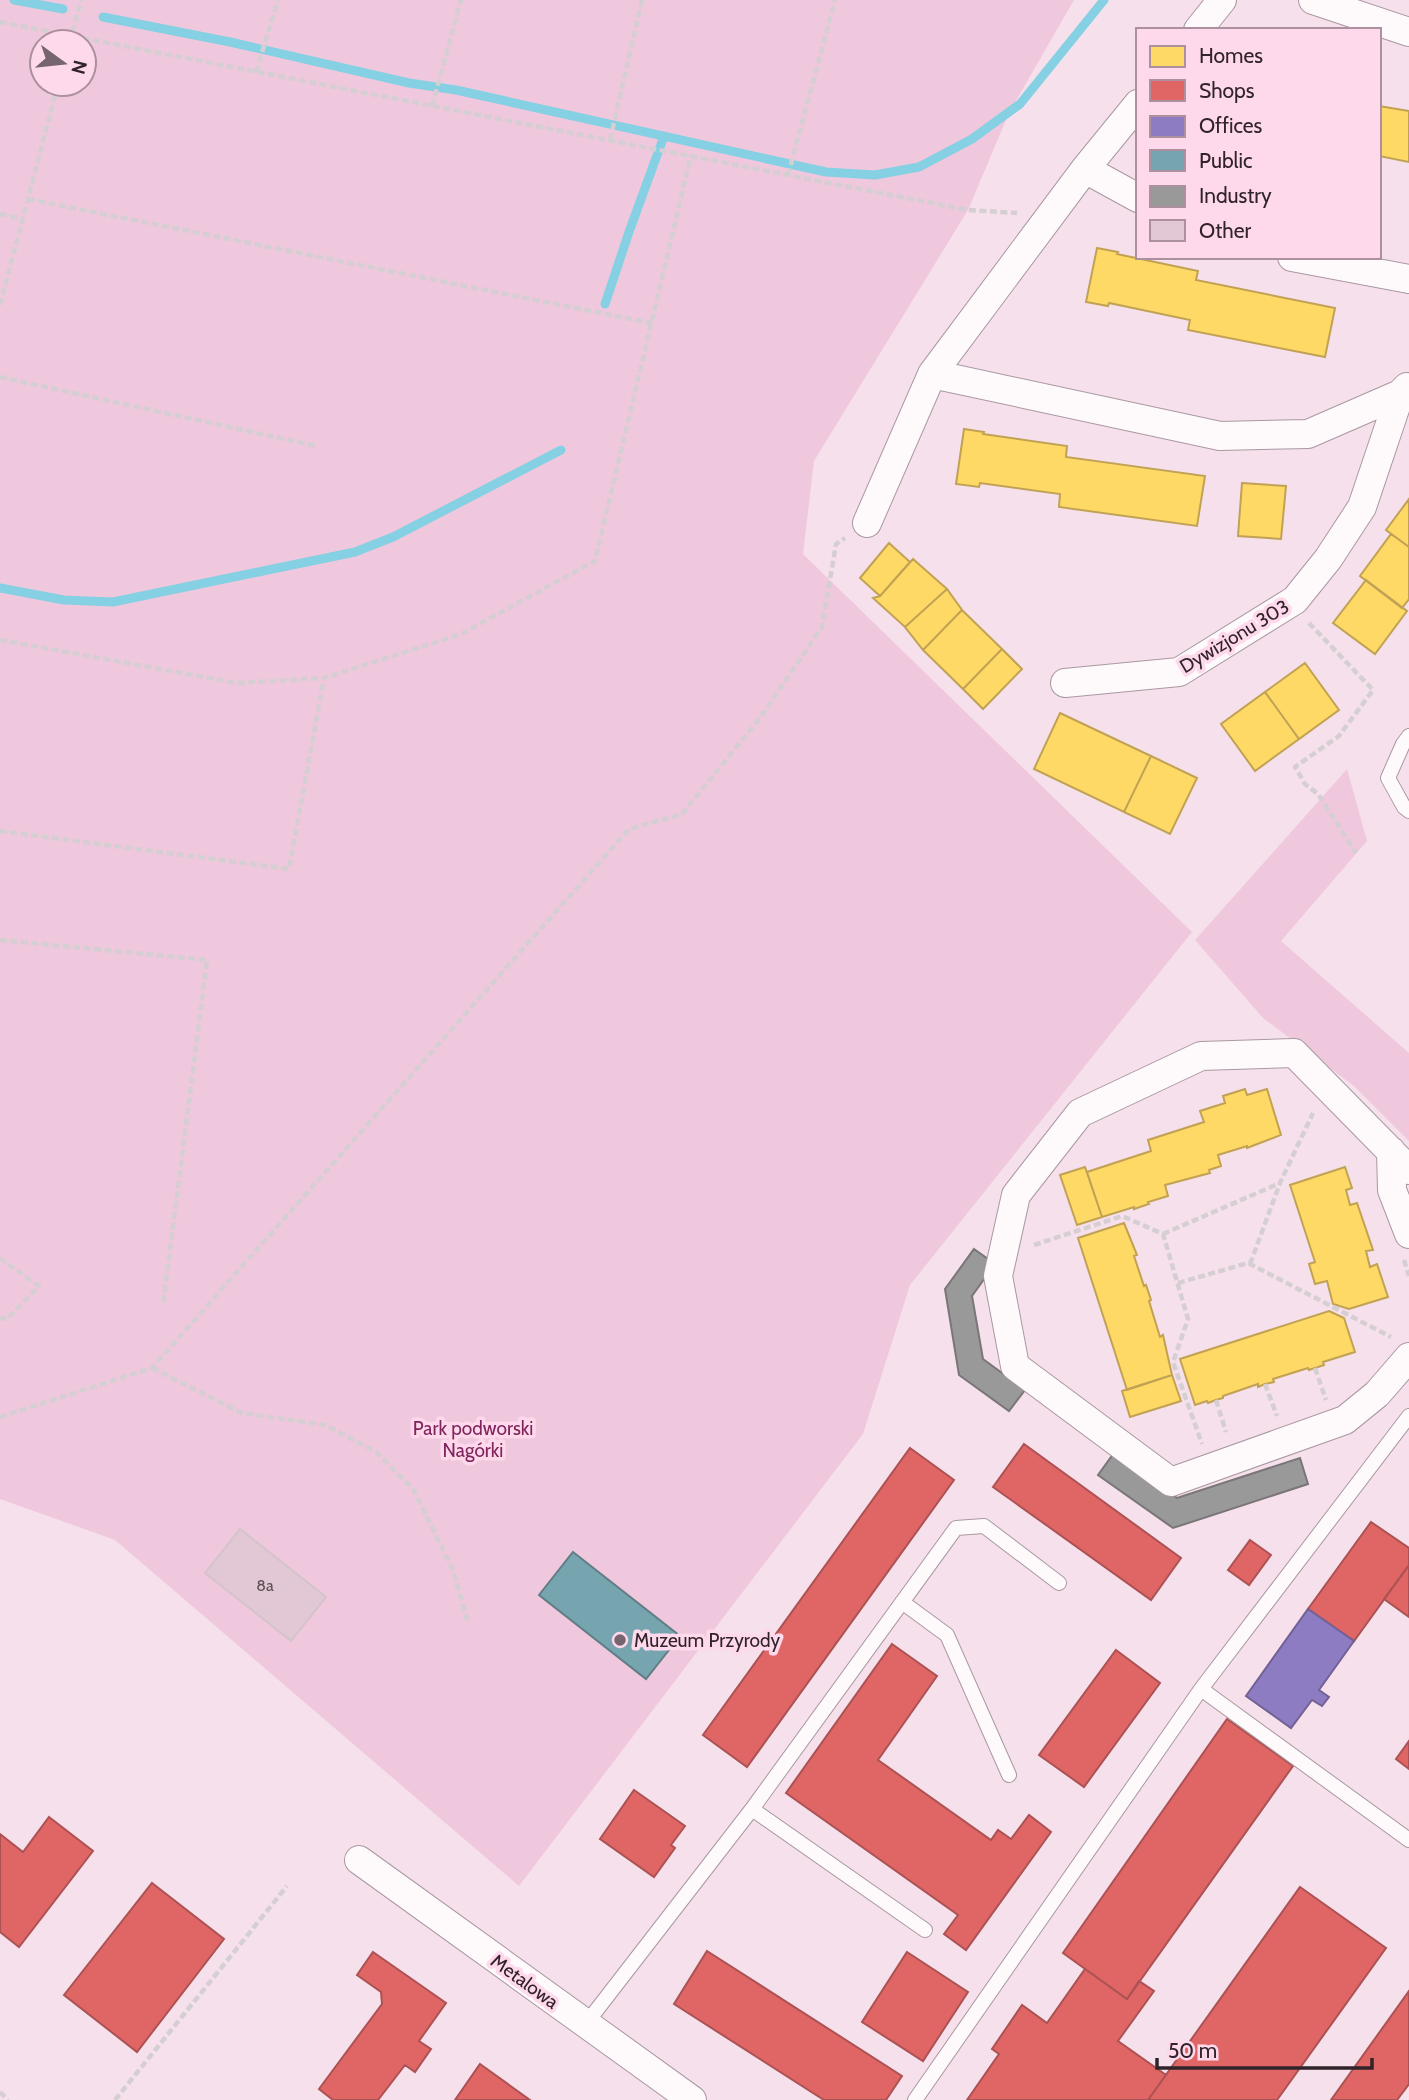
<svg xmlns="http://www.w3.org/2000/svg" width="1409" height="2100" viewBox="0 0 1409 2100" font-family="Cabin,sans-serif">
  <rect width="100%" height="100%" fill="#f6e0eb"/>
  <path fill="#f0c8dd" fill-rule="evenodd" d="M0 0H1074L1009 113 968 210 814 461 803 554 1192 932 910 1285 863 1434 519 1886 115 1540 0 1499ZM42 42H84V84H42Z
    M1347 769 1367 841 1281 941 1409 1053V1141L1354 1086 1263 1018 1195 940Z"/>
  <path fill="#ffd966" stroke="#c1a254" stroke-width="2" d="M1379 106 1409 111V162L1379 156Z
    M1097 248 1118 252 1117 254 1198 271 1196 280 1335 308 1325 357 1188 330 1190 320 1109 303 1108 306 1086 302Z
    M964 429 984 432 983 434 1067 446 1066 457 1205 476 1197 526 1059 507 1060 494 980 483 979 487 956 484Z
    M1242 483 1286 486 1281 539 1238 536Z
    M1409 499V547L1386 530Z
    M1391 534 1409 547V599L1402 608 1360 576Z
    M889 543 910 562 880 596 860 578Z
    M913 559 947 589 905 627 873 598 880 596Z
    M1366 580 1407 611 1375 654 1333 623Z
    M947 589 962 610 923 650 905 627Z
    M962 610 1002 649 963 689 923 650Z
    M1002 649 1022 669 983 709 963 689Z
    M1305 663 1339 710 1299 739 1265 692Z
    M1265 692 1299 739 1255 771 1221 724Z
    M1060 713 1151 756 1124 812 1034 769Z
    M1151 756 1197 778 1170 834 1124 812Z
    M1245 1089 1247 1095 1267 1089 1281 1135 1247 1148V1146L1218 1155 1221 1166 1209 1170 1210 1173 1165 1185 1168 1196 1148 1202 1149 1204 1134 1209V1207L1102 1217 1087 1172 1151 1151 1148 1140 1204 1122 1200 1111 1225 1103 1223 1096Z
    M1085 1167 1102 1217 1077 1225 1060 1175Z
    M1345 1167 1352 1188 1346 1190 1350 1205 1357 1203 1373 1250 1366 1251 1370 1267 1377 1264 1388 1297 1349 1309 1333 1304 1327 1281 1315 1284 1309 1264 1315 1262 1290 1185Z
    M1124 1223 1137 1255 1134 1256 1144 1286 1146 1285 1151 1300 1149 1301 1160 1337 1163 1335 1172 1375 1127 1390 1078 1238Z
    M1329 1311 1344 1318 1355 1352 1323 1362 1324 1365 1309 1370 1308 1368 1273 1379 1274 1382 1265 1384 1258 1387V1384L1223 1396V1398L1216 1400 1208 1403 1207 1401 1195 1405 1180 1359Z
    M1172 1375 1181 1401 1130 1417 1122 1391Z"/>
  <path fill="#e06666" stroke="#ac5254" stroke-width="2" d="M1024 1444 1181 1558 1151 1600 993 1487Z
    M910 1448 954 1480 747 1767 703 1735Z
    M1371 1522 1409 1548V1565L1354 1641 1308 1609Z
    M1250 1540 1271 1555 1249 1585 1228 1570Z
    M1409 1565V1617L1384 1599Z
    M892 1644 937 1676 878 1760 991 1840 998 1830 1011 1839 1029 1815 1051 1832 966 1950 944 1934 958 1915 786 1793Z
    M1116 1650 1160 1683 1084 1787 1039 1755Z
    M1227 1719 1293 1766 1127 1999 1063 1953Z
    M1409 1741V1769L1396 1759Z
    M634 1790 685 1826 671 1845 675 1848 654 1877 600 1839Z
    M49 1817 93 1851 19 1947 0 1932V1834L23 1852Z
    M152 1883 224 1939 137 2052 64 1995Z
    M1300 1887 1386 1948 1277 2100H1148Z
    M707 1951 902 2076 886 2100H824L674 2004Z
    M373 1952 446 2003 419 2041 431 2049 415 2072 405 2065 378 2100H333L319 2089 382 2004 381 1992 357 1975Z
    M907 1952 968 1992 923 2061 862 2022Z
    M1085 1969 1127 1999 1139 1981 1154 1991 1118 2041 1166 2075 1148 2100H967L999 2054 992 2049 1022 2005 1047 2023Z
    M1409 1991V2084L1397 2100H1331Z
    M480 2064 530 2100H455Z"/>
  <path fill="#8e7cc3" stroke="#726195" stroke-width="2" d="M1308 1609 1354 1641 1319 1690 1329 1697 1322 1706 1312 1700 1291 1728 1246 1696Z"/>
  <path fill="#76a5af" stroke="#617e87" stroke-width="2" d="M573 1552 680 1636 646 1679 539 1595Z"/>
  <path fill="#999" stroke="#7a7678" stroke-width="2" d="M974 1249 995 1264 972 1296 983 1359 1025 1390 1009 1411 959 1375 945 1289Z
    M1114 1453 1177 1498 1300 1458 1308 1484 1173 1528 1098 1475Z"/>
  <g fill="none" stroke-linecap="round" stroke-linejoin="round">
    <path stroke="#86d0e3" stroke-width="9" d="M14 0 63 9
      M103 17 230 42 409 83 456 90 826 172 875 175 919 167 972 139 1020 104 1104 0
      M605 304 629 232 664 136
      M0 588 64 600 113 602 355 552 393 537 561 450"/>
  </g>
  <path fill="#e1c8d4" stroke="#d4c3cb" stroke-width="2" d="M240 1529 326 1597 291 1641 205 1573Z"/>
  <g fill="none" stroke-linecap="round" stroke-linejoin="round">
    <defs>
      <path id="lane" d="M1409 736 1403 744 1388 778 1404 807 1409 811
        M902 1602 947 1635 1009 1775
        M1201 1689 1409 1840
        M752 1809 925 1930
        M585 2025 752 1809 956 1528 984 1526 1059 1583
        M915 2100 1201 1689 1409 1416"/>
      <path id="street" d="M1313 0 1409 32
        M1198 30 1222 0
        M1138 104 1085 169 1138 198
        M1085 169 932 374 1220 436 1308 434 1400 394
        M1292 257 1409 279
        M867 523 932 374
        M1065 683 1179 672 1295 600 1328 559 1362 507 1400 394 1407 387
        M1391 1151 1392 1190 1409 1234
        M1409 1170 1294 1053 1201 1056 1080 1113 1016 1195 998 1276 1015 1366 1171 1482 1345 1420 1377 1394 1409 1357
        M359 1860 692 2100"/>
    </defs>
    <use href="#lane" stroke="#a998a1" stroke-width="16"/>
    <use href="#street" stroke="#a998a1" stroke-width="30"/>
    <path stroke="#d5ced2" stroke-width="4.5" stroke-dasharray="7 3.5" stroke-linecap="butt" d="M0 22 968 210 1017 213
      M70 42 81 0
      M256 72 278 0
      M432 106 461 0
      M610 140 642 0
      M788 175 835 0
      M28 199 651 323
      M0 214 23 219
      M0 305 58 84
      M0 377 316 446
      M1309 623 1373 690 1339 736 1295 767 1305 784 1318 794 1356 853
      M0 640 237 683 324 678 461 634 595 561 691 155
      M0 831 289 869 324 678
      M0 940 207 960 163 1305
      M1163 1234 1280 1183
      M1034 1245 1122 1216 1163 1234 1188 1319 1173 1362 1202 1444
      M0 1258 39 1286 7 1319 0 1318
      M1404 1260 1409 1276
      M1250 1264 1280 1183 1313 1113
      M1178 1283 1248 1263 1391 1337
      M152 1368 242 1413 325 1425 376 1452 413 1489 453 1570 468 1623
      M1315 1368 1326 1400
      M1265 1384 1277 1416
      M1216 1400 1226 1432
      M0 1417 152 1368 629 829 682 814 760 718 822 627 836 544 845 538
      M0 2092 8 2100
      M115 2100 287 1886"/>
    <use href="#lane" stroke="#fefafc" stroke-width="14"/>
    <use href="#street" stroke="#fefafc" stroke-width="28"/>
  </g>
  <circle fill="#76656e" stroke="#fed8eb" stroke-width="2.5" cx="620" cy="1640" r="7"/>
  <g text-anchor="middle" stroke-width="7" stroke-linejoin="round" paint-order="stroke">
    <g font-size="16" fill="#604f57">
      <text x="265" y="1591">8a</text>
    </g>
    <g font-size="19" fill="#31232a" stroke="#fed8eb">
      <text transform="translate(1234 636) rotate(-31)" y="7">Dywizjonu 303</text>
      <text transform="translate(525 1981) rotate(36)" y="7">Metalowa</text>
    </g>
    <g font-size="19" fill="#7f245c" stroke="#fed8eb">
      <text x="473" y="1435">Park podworski<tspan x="473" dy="22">Nagórki</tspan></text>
    </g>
    <g font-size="19" fill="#31232a" stroke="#fed8eb" text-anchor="start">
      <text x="634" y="1647">Muzeum Przyrody</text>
    </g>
  </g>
  <rect x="1136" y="28" width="245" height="231" fill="#fed8eb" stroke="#ac909e" stroke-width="2"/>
  <rect x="1150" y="46" width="35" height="21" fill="#ffd966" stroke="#ac909e" stroke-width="2"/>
  <text x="1199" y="63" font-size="21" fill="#31232a">Homes</text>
  <rect x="1150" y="80" width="35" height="21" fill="#e06666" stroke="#ac909e" stroke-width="2"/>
  <text x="1199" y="98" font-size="21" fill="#31232a">Shops</text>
  <rect x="1150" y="116" width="35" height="21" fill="#8e7cc3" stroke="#ac909e" stroke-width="2"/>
  <text x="1199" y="133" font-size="21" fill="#31232a">Offices</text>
  <rect x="1150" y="150" width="35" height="21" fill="#76a5af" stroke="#ac909e" stroke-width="2"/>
  <text x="1199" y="168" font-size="21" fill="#31232a">Public</text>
  <rect x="1150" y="186" width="35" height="21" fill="#999999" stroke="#ac909e" stroke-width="2"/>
  <text x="1199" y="203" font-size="21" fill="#31232a">Industry</text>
  <rect x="1150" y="220" width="35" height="21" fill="#e1c8d4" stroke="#ac909e" stroke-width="2"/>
  <text x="1199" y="238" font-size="21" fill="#31232a">Other</text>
  <g transform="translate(63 63) rotate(105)"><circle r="33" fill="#fed8eb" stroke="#ac909e" stroke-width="2"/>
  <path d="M0-5L12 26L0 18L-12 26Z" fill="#76656e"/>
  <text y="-10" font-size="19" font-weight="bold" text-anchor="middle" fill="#31232a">N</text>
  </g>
  <path d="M1157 2058v10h215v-10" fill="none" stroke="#31232a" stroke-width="3.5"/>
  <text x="1168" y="2058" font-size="21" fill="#31232a" stroke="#fed8eb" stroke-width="5" paint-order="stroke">50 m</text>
</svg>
